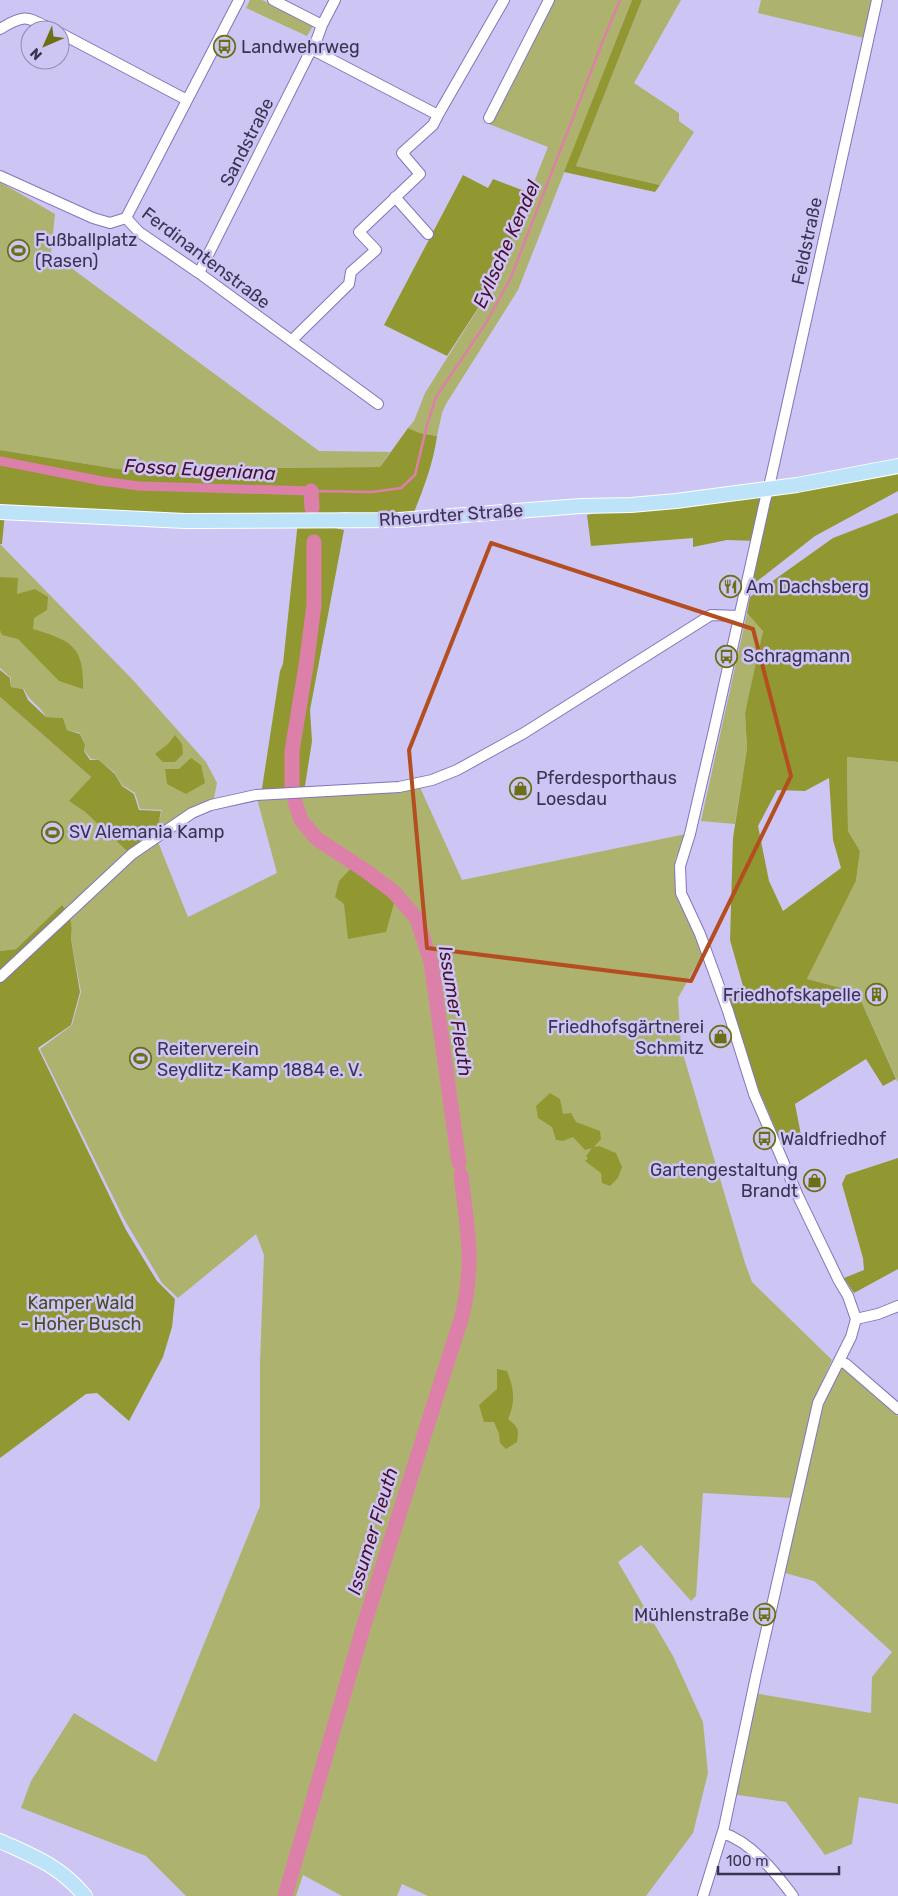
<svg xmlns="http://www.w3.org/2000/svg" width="898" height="1896" viewBox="0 0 898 1896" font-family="Rubik,sans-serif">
  <rect width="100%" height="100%" fill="#cdc5f3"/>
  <path fill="#adb36e" d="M250 0H262L314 24 307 36 246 8Z
    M553 0H632L518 290 446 404 442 413 437 436 420 433 408 428 414 421 425 393 493 285 548 147 489 124Z
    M642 0H681L634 83 679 113V121L694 132 660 185 576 166Z
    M761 0H873L864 38 758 13Z
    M0 182 55 214 51 253 319 451 390 452 380 467 264 468 181 473 118 469 0 450Z
    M0 544 132 679 206 762 217 783 213 803 170 827 159 821 162 810 140 809 135 793 122 785 115 773 99 760 91 759 84 750 85 745 80 733 67 730 63 718 46 717C39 704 30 703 24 689L11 687V678L0 668Z
    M747 613 763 630 757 664 745 713 747 748 735 824 701 821Z
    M0 697 91 777 70 801 85 812 128 852 156 837 188 917 277 873 256 795 418 783 462 880 686 834 675 860 677 899 698 937 703 953 678 998 681 1047 745 1263 752 1282 832 1360 814 1400 792 1498 703 1493 696 1596 691 1601 641 1545 618 1562 673 1656 703 1722 708 1773 693 1833 646 1896H428L402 1884 397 1896H342L303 1875 296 1896H186L146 1856 21 1808 31 1781 74 1713 156 1762 260 1506V1362L264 1255 256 1234 178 1298 162 1283 124 1219 40 1049 72 1025 81 992 71 939 72 931 62 906 16 949 0 951Z
    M847 757 898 762V1082L857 992 807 979 856 881 860 851 848 831Z
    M843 1367 898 1416V1804L859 1797 852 1844 825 1855 786 1802 731 1794 753 1693 871 1713 872 1677 892 1652 814 1581 785 1573 822 1408 836 1375Z"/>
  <path fill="#929831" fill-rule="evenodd" d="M632 0H642L576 166 660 185 655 192 564 172Z
    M463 175 488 188 493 179 530 193 493 285 447 356 384 325Z
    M408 428 420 433 437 436C433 466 422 492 411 520L345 512 300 520 344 530 310 710 312 741 304 792 261 795 280 671 283 664 298 521 5 513 2 544H0V450L118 469 181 473 264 468 380 467Z
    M898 466V491L815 536 751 586 765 505 757 541 727 540 693 547V538L591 546 587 515 631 505Z
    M898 513V762L847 757 848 831 860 851 856 881 807 979 857 992 898 1083 896 1079 883 1086 866 1059 795 1104 801 1135 782 1144 757 1086 727 993 743 986 730 940 733 838 747 748 745 713 763 631 747 613 750 597 833 538ZM829 778 833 840 841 868 783 911 769 881 758 826 777 790 805 791Z
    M0 577 18 578 17 594 35 589 48 597 47 610 34 618 33 629C72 641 84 646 83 689L59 681 18 639 2 635 0 630Z
    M0 670 10 678 11 687 23 689 28 700 46 717 63 718 67 730 80 734 85 745 84 751 90 760H99L115 774 122 786 134 794 139 810 161 811 159 821 170 827 128 852 85 812 69 801 91 777 0 697Z
    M175 735 182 744 183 754 175 762H163L155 754 168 744Z
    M191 758 201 765 205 783 186 794 167 784 165 769H179Z
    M356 863 394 903 386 932 348 939 344 904 335 897 339 881Z
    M62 905C71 915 73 926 71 939L80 992 71 1025 38 1048 126 1230 157 1281 175 1299 172 1327 163 1357 129 1421 97 1393 86 1394 0 1458V951L16 949Z
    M550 1093 560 1099 563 1114 571 1113 576 1122 600 1131 601 1139 594 1147 599 1146 616 1153 622 1167 618 1178 610 1186 602 1183 601 1173 585 1161 588 1158 586 1156 592 1148 585 1150 573 1137 563 1141 556 1140 552 1127 538 1118 536 1106Z
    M898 1158V1269L854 1293 844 1278 864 1270 863 1258 842 1184 846 1175Z
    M497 1369 507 1371C514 1389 516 1401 508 1419 519 1428 519 1429 517 1442L506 1449 500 1443 499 1434 494 1422H484L479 1405 497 1389Z"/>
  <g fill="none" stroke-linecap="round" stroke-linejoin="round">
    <path stroke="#dd80a9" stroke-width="2.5" d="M311 491 372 492 401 488 415 475 427 425 436 397 486 323 511 277 602 43 620 0"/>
    <path stroke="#dd80a9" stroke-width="9" d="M0 461 102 481 139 486 311 491"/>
    <path stroke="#dd80a9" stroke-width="15" d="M311 491 312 508
      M292 786V751L306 666 314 605V542
      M295 802 301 820 317 839 366 871 394 892 417 919 431 962 459 1163
      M285 1896 363 1628 462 1316C475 1264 467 1227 461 1175"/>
    <defs>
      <path id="minor" d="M273 0 322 25
        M0 29C26 13 27 17 53 30
        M60 33 187 100
        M438 115 504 0
        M489 118 549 0
        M0 176 93 218 110 223 126 218
        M395 197 428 234
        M126 218 139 232 199 273 378 404
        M126 218 239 0
        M199 273 309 54 313 50 322 25 335 0
        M292 340 349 284 351 272 376 250 359 232 420 174 402 153 433 125 438 115 313 50
        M0 977 132 854 192 813 211 805 256 795 399 787 432 780 457 770 524 733 711 615 739 616
        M856 1319 878 1314 898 1306
        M839 1361 846 1364 898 1409
        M723 1833C751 1842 775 1872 793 1896
        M703 1896 724 1828 756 1676 818 1403 851 1337 856 1319 848 1296 839 1281 798 1196 754 1094 728 1011 700 934 681 893 680 866 690 834 714 730 765 501 771 478 877 0"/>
      <path id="major" d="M0 512 185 521 399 520 581 506 631 505 676 501 797 485 898 466
        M0 1841C35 1857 60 1866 85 1896"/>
    </defs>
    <use href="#minor" stroke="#8474bc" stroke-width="12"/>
    <use href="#major" stroke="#fff" stroke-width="16"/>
    <use href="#minor" stroke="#fff" stroke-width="10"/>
    <use href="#major" stroke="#bce3f8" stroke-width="14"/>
  </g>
  <path fill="none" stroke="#b44e21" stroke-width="4" stroke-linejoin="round" d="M491 543 753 629 791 776 691 981 427 948 409 750Z"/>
  <defs>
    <symbol id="bus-ring" viewBox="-11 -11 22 22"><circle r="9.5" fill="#cdc5f3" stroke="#6b7015" stroke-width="1.5"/><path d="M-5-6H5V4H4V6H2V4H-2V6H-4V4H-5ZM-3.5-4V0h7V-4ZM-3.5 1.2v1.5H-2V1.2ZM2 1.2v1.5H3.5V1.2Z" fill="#6b7015"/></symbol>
    <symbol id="stadium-ring" viewBox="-11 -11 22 22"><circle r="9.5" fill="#cdc5f3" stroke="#6b7015" stroke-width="1.5"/><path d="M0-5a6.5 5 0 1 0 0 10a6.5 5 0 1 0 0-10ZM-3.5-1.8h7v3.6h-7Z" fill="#6b7015"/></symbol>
    <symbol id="restaurant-ring" viewBox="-11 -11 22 22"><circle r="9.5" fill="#cdc5f3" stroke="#6b7015" stroke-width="1.5"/><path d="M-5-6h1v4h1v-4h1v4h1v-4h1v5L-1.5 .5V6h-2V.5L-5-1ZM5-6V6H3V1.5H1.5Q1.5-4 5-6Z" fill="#6b7015"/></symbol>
    <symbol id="shop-ring" viewBox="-11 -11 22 22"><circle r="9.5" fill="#cdc5f3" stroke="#6b7015" stroke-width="1.5"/><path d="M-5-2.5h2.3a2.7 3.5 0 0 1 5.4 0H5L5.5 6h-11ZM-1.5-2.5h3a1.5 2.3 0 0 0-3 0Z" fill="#6b7015"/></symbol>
    <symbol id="building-ring" viewBox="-11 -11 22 22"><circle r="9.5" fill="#cdc5f3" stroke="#6b7015" stroke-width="1.5"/><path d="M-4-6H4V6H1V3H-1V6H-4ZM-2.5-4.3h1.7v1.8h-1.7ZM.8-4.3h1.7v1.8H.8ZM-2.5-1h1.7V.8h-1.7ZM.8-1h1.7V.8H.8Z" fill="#6b7015"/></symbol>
  </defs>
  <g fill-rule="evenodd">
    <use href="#bus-ring" x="212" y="34" width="25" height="25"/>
    <use href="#stadium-ring" x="6" y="238" width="25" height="25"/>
    <use href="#restaurant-ring" x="718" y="574" width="25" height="25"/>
    <use href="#bus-ring" x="714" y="644" width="25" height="25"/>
    <use href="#shop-ring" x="508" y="776" width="25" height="25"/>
    <use href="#stadium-ring" x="40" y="820" width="25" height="25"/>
    <use href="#building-ring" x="864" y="982" width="25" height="25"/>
    <use href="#shop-ring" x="708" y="1024" width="25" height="25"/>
    <use href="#stadium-ring" x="128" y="1046" width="25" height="25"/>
    <use href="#bus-ring" x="752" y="1126" width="25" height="25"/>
    <use href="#shop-ring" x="802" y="1168" width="25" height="25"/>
    <use href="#bus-ring" x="752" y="1602" width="25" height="25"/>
  </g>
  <g text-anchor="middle" stroke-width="5" stroke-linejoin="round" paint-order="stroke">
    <g font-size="18" fill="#3a3352" stroke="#cdc5f3" text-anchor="start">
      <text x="241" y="53">Landwehrweg</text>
      <text x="35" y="246">Fußballplatz<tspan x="35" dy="21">(Rasen)</tspan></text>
      <text x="746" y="593">Am Dachsberg</text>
      <text x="743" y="662">Schragmann</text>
      <text x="536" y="784">Pferdesporthaus<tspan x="536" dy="21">Loesdau</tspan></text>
      <text x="69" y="838">SV Alemania Kamp</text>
      <text x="861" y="1001" text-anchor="end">Friedhofskapelle</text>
      <text x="704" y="1033" text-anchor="end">Friedhofsgärtnerei<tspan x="704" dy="21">Schmitz</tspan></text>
      <text x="157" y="1055">Reiterverein<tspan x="157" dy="21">Seydlitz-Kamp 1884 e. V.</tspan></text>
      <text x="780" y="1145">Waldfriedhof</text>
      <text x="798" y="1176" text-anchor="end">Gartengestaltung<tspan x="798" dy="21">Brandt</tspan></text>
      <text x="749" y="1621" text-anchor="end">Mühlenstraße</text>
    </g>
    <g font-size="18" fill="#3a3352" stroke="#cdc5f3">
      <text transform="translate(247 142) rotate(-63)" y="6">Sandstraße</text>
      <text transform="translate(807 241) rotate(-78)" y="6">Feldstraße</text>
      <text transform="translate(206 258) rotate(37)" y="6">Ferdinantenstraße</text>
      <text transform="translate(451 515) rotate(-4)" y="6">Rheurdter Straße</text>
    </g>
    <g font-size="18" fill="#494d23" stroke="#cdc5f3">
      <text x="81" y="1309">Kamper Wald<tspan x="81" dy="21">- Hoher Busch</tspan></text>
    </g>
    <g font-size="19" font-style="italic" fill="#4a0f2e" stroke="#cdc5f3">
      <text transform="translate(506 244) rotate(-66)" y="7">Eyllsche Kendel</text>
      <text transform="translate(200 469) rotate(3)" y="7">Fossa Eugeniana</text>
      <text transform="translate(456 1011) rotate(81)" y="7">Issumer Fleuth</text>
      <text transform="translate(372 1531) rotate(-73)" y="7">Issumer Fleuth</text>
    </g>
  </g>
  <g transform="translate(45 45) rotate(225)"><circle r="24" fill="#cdc5f3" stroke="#928bb3"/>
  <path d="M0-4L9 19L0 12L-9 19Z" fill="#6b7015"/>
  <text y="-8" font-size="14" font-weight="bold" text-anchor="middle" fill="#3a3352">N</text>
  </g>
  <path d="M718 1866v8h121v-8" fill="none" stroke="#3a3352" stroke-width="2.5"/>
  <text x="726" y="1866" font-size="15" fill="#3a3352" stroke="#cdc5f3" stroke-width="4" paint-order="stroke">100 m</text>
</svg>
